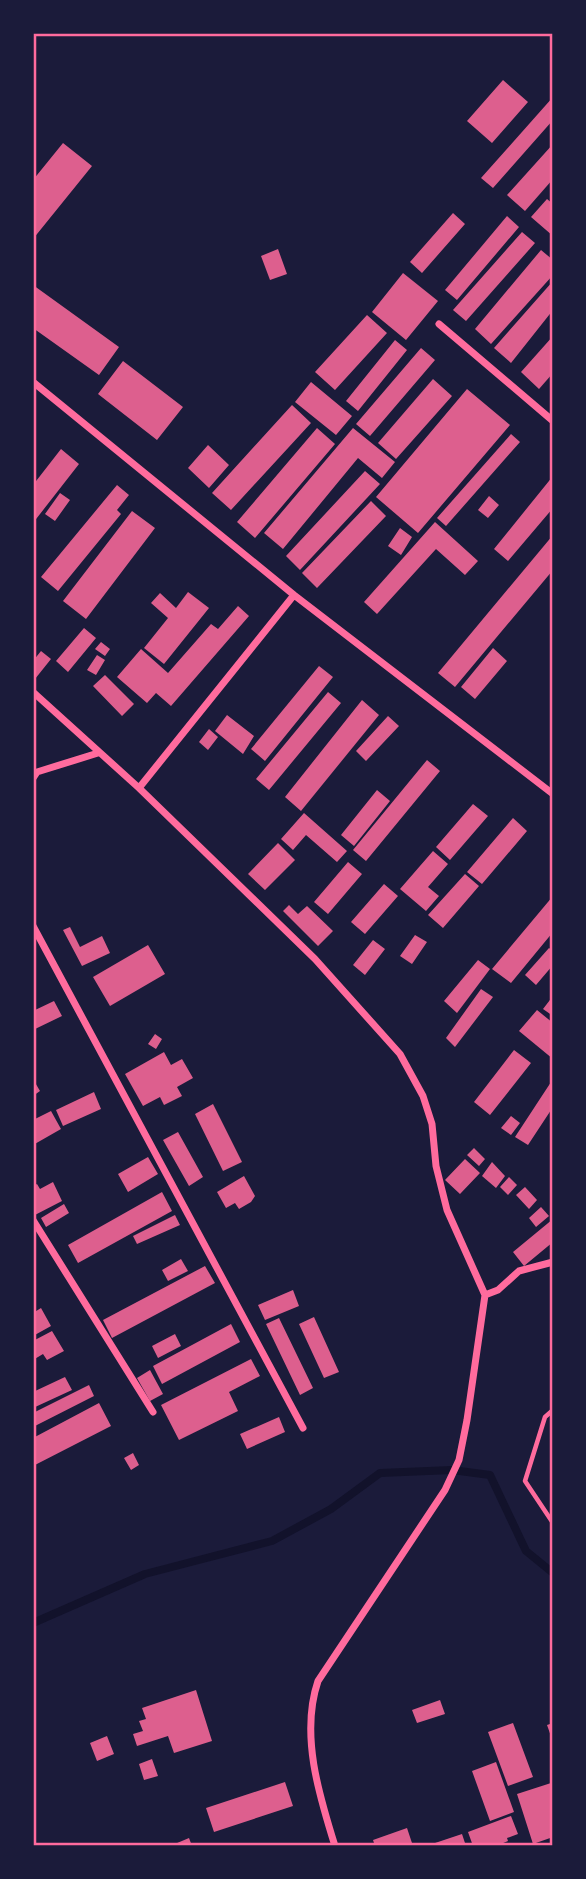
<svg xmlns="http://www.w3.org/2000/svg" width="586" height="1879" viewBox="0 0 586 1879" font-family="Manrope,sans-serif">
  <rect width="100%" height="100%" fill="#1b1b3a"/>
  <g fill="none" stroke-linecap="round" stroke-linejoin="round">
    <path stroke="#12122b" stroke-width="8" d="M33 1623 145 1574 272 1541 331 1509 380 1473 452 1470 490 1475 526 1551 553 1573"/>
  </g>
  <path fill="#dd5f8e" d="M503 80 528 102 492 143 467 121Z
    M553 97V120L493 188 481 178Z
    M63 143 92 166 33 239V180Z
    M553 144V179L525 211 507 195Z
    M547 199 553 204V236L531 217Z
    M453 213 465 224 422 273 410 262Z
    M507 216 519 227 457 300 445 290Z
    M522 232 535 243 466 321 453 310Z
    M278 249 287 274 270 280 261 256Z
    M541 250 553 260V275L491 344 475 329Z
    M403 273 438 301 406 340 372 312Z
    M553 281V310L511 363 494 348Z
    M33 285 119 347 99 375 33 328Z
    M367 315 387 333 335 390 315 372Z
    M553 336V373L539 389 521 372Z
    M395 340 407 350 358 411 346 401Z
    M421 348 435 360 370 436 356 424Z
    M123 361 183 407 157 440 98 394Z
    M433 379 452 396 396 459 378 443Z
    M311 382 352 416 336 435 295 402Z
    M467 389 510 425 418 533 376 497Z
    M292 405 311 423 231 510 212 493Z
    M317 428 335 444 255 538 237 522Z
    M353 428 395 462 382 478 358 458 283 549 264 533Z
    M511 434 520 442 446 526 437 518Z
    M208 445 229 465 209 488 188 468Z
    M61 449 79 464 33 523V485Z
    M365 471 380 484 300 570 286 556Z
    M553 476V508L508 561 494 549Z
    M117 485 129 495 117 510 121 514 58 591 41 577Z
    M60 493 70 500 55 521 45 514Z
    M489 496 499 505 488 518 478 510Z
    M371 501 386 516 317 588 302 573Z
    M132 511 155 528 86 619 63 601Z
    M435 522 478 561 465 575 436 549 377 614 364 602Z
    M400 528 412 537 401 555 388 546Z
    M553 535V570L455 687 438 673Z
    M188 592 209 608 164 664 144 648 168 618 151 603 160 593 176 608Z
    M238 606 249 616 171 706 156 693 147 703 117 677 141 649 168 673 211 624 218 629Z
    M84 628 96 638 68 672 56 661Z
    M101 642 110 649 105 656 95 649Z
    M493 648 507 661 475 699 461 687Z
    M41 651 51 659 35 679 33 661Z
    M97 655 105 660 96 675 87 670Z
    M319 666 333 677 265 761 251 749Z
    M105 675 134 704 122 716 93 686Z
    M328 692 341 703 269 790 256 779Z
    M362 700 379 715 301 811 285 797Z
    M227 715 254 736 243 754 215 731Z
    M388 716 399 726 366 761 356 751Z
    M209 729 218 737 208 750 199 742Z
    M427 760 440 771 366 861 353 850Z
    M377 790 390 801 354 846 341 835Z
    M473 804 488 816 450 860 436 847Z
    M304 813 347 851 337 862 306 835 293 850 281 839Z
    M513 818 527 831 482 884 467 872Z
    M278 843 295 860 265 890 248 874Z
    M433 851 448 864 428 887 439 896 426 911 400 889Z
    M348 862 362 874 328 914 314 902Z
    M465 874 479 886 443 928 428 915Z
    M384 884 398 896 365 934 351 922Z
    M553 896V932L511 983 492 969Z
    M289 905 298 914 307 906 333 931 318 946 283 911Z
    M70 927 80 947 102 936 110 953 82 966 63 930Z
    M415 935 427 942 412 964 400 956Z
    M373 940 385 949 365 975 353 965Z
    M148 945 165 974 110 1006 93 977Z
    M549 948 553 951V965L536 985 525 975Z
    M478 960 490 969 457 1013 444 1001Z
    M481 989 493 997 455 1047 446 1038Z
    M553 996V1016L543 1009Z
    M54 1001 62 1016 33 1030V1011Z
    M537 1010 553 1023V1059L519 1031Z
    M155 1034 162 1039 156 1049 148 1044Z
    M514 1050 531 1063 490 1115 474 1102Z
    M164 1052 171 1065 182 1059 193 1078 177 1087 182 1096 164 1105 160 1097 143 1106 125 1074Z
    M33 1079 40 1091 33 1096Z
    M553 1079V1107L528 1145 515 1137Z
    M94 1092 101 1109 63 1126 56 1110Z
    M213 1104 242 1162 223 1171 195 1114Z
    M51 1111 61 1129 33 1145V1120Z
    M511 1116 520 1123 511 1135 501 1128Z
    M178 1132 203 1177 189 1186 163 1140Z
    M474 1148 485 1159 479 1166 467 1155Z
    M148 1157 158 1174 128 1192 118 1174Z
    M465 1159 480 1173 460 1194 445 1180Z
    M492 1162 505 1176 496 1188 482 1176Z
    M244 1176 255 1196 251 1202 239 1209 235 1203 226 1208 217 1192Z
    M509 1177 517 1185 508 1195 500 1187Z
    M53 1182 62 1201 33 1216V1186L37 1184 40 1189Z
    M525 1187 537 1200 529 1209 516 1195Z
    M162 1192 172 1211 78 1263 68 1245Z
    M64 1204 69 1213 46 1227 41 1218Z
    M541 1207 549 1216 536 1227 529 1218Z
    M175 1215 180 1225 137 1244 133 1236Z
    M553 1219V1242L524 1266 513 1252Z
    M181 1259 188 1271 168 1281 162 1270Z
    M205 1266 215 1283 112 1338 103 1320Z
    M293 1290 299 1306 265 1320 258 1305Z
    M41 1308 51 1326 33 1336V1313Z
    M314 1317 339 1372 324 1378 299 1324Z
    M279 1318 313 1388 300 1395 266 1324Z
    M231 1324 240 1342 162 1384 153 1366Z
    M52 1331 64 1351 47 1360 43 1354 33 1360V1341Z
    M175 1334 181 1346 158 1358 152 1346Z
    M251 1359 260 1376 229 1392 238 1411 179 1440 161 1405Z
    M150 1370 163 1394 150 1401 137 1378Z
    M65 1377 72 1390 33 1408V1392Z
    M89 1385 94 1396 33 1427V1413Z
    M99 1403 111 1426 33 1466V1438Z
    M279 1417 285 1432 247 1449 240 1434Z
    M133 1453 139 1465 131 1470 124 1458Z
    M196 1690 212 1741 174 1753 168 1736 137 1746 133 1734 143 1731 139 1721 146 1719 142 1708Z
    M440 1700 445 1714 417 1723 412 1710Z
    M513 1723 533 1777 508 1786 488 1732Z
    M553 1723V1739H552L547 1725Z
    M107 1736 114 1754 97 1761 90 1743Z
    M152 1759 158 1776 144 1780 139 1764Z
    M496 1762 514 1812 490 1821 472 1771Z
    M285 1782 293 1806 214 1832 206 1808Z
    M551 1783 553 1837 533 1844 517 1794Z
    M511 1816 518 1834 507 1838 508 1841 496 1846H473L468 1832Z
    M407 1828 412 1843 375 1846 373 1840Z
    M462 1834 466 1846H429V1845Z
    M189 1838 192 1846H170Z"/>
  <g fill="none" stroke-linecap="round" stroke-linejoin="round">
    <path stroke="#ff6b9d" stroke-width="4.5" d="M553 1410 545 1417 525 1481 553 1523"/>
    <path stroke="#ff6b9d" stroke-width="7" d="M439 324 553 421
      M33 382 294 595 553 794
      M33 692 139 788 294 595
      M33 778 37 772 98 753
      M139 788 315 959 400 1054 423 1096 432 1124 436 1166 447 1210 485 1295
      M33 926 303 1428
      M33 1220 153 1412
      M335 1846C319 1795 300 1734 318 1681L445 1490 459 1460 467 1420 485 1295 498 1290 519 1271 553 1262"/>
  </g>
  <rect width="586" height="1879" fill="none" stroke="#1b1b3a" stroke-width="70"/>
  <rect x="35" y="35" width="516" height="1809" fill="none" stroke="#ff6b9d" stroke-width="2.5"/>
</svg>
